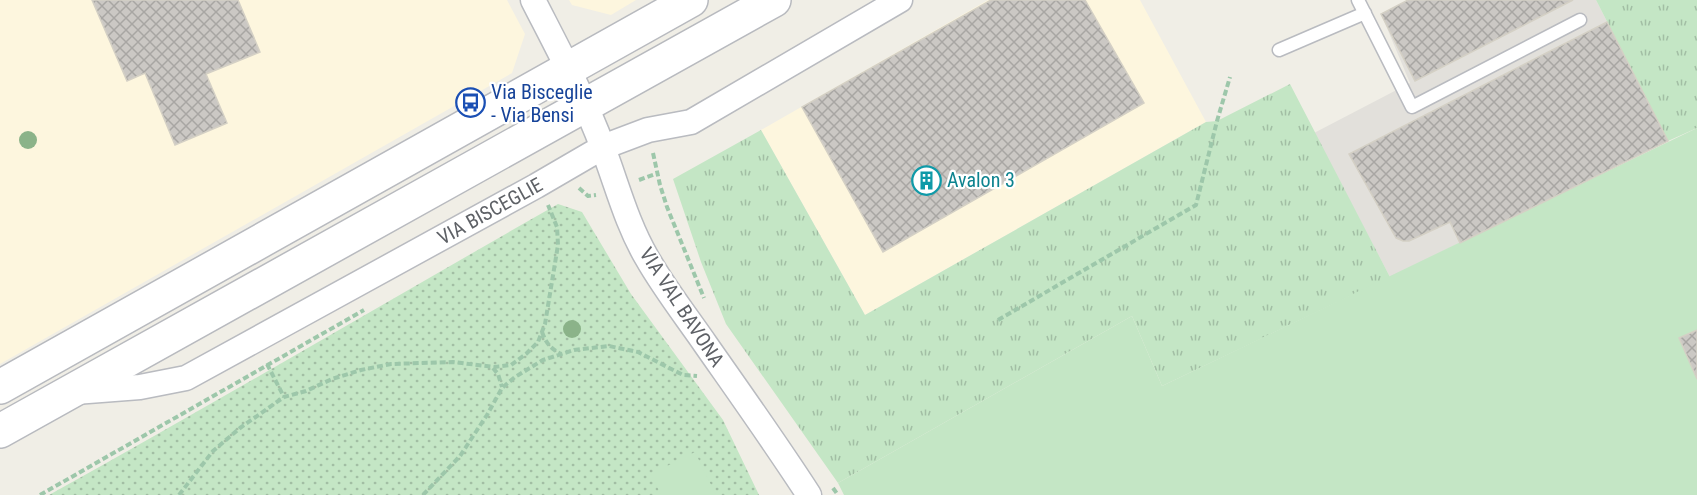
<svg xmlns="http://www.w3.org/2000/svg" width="1697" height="495" viewBox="0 0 1697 495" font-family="'Roboto Condensed',sans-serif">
  <defs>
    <pattern id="grass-tufts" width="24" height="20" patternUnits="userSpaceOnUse" patternTransform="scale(1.5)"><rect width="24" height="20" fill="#c4e6c5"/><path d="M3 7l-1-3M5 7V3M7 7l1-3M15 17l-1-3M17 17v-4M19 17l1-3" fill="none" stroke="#a2bea4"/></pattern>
    <pattern id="park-dots" width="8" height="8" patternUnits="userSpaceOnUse" patternTransform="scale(1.5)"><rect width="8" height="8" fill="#c4e6c5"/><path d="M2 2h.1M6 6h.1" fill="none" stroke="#a2bea4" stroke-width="1.8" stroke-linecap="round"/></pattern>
    <pattern id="building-cross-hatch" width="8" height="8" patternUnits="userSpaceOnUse" patternTransform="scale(1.5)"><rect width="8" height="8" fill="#cbc8c4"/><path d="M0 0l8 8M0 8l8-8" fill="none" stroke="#a8a6a3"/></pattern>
  </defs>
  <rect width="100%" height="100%" fill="#f0eee6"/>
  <path fill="#fdf6de" d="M0 0H507L525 34 512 73 0 364Z
    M569 0H636L611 15 572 5Z
    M988 0H1140L1206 122 865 315 761 130Z"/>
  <path fill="#e2e0db" d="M1408 0H1596L1668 141 1390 277 1314 133 1410 83 1381 14Z"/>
  <path fill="url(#grass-tufts)" d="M1596 0H1697V128L1668 141Z
    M1290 84 1390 277 1162 386 1132 316 838 483 726 324 701 262 673 179 761 130 865 315 1206 122 1217 121Z"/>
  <path fill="url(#park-dots)" d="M558 204 582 212 631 294 723 420 759 495H49C220 400 388 301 558 204Z"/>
  <path fill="#c4e6c5" d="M1697 128V495H844L838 483 1132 316 1162 386Z
    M695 452 716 495H661L651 474Z"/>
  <path fill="url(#building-cross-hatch)" stroke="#d4d0c5" stroke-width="1.5" d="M92 0H238L260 52 206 74 227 123 175 145 145 73 127 81Z
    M991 0H1085L1144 103 883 252 802 107Z
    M1408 0H1573L1415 81 1381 14Z
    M1607 22 1668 141 1460 243 1450 222 1409 241H1403L1396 238 1349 154Z
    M1697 330V379L1679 338Z"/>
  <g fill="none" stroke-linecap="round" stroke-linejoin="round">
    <defs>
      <path id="lane" d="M1358 0 1412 107 1580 20
        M1279 50 1365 13"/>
      <path id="street" d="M533 0C558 49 584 97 603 148 617 185 627 224 647 258 664 288 686 316 706 345 741 395 776 444 809 495
        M75 392 140 387 186 378 536 186 603 147 648 130 691 122 900 0"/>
      <path id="secondary" d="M0 387 691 0
        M0 431 774 0"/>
    </defs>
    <use href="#lane" stroke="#b9bbc0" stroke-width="15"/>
    <use href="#street" stroke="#b9bbc0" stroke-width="27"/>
    <use href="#secondary" stroke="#b8babf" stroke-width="36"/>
    <path stroke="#9dc7aa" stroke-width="4" stroke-dasharray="6 3" stroke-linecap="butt" d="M653 153 660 185 667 207 704 298
      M639 180 658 173
      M579 188 588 196 596 195
      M998 320 1196 205 1217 121 1230 77
      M542 332C546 343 550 348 561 354
      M267 364 284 397
      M493 368 498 374 502 387
      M833 488 838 495
      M40 495 364 310
      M179 495 213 451 240 428 284 397 306 391 332 379 361 370 391 364 453 362 494 367 511 365 526 354 538 342 545 324 558 245 557 227 548 205
      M423 495 460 456 487 415 502 388 515 377 543 360 574 350 609 346 638 352 683 375 697 376"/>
    <use href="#lane" stroke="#fff" stroke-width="12"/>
    <use href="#street" stroke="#fff" stroke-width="24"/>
    <use href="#secondary" stroke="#fff" stroke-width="33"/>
  </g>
  <g fill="#8bb389">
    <circle cx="28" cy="140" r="9"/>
    <circle cx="572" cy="329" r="9"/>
  </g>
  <defs>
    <symbol id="bus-ring" viewBox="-11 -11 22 22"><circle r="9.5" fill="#fff" stroke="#1a4fb4" stroke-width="1.5"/><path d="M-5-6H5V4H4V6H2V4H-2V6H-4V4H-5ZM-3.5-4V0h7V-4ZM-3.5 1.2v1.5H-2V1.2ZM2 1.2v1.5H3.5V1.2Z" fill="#1a4fb4"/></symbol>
    <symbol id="building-ring" viewBox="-11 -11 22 22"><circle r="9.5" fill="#fff" stroke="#0f9aa8" stroke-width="1.5"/><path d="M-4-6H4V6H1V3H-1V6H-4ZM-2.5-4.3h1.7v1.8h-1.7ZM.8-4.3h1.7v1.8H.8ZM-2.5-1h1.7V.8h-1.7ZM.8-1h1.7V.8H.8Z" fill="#0f9aa8"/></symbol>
  </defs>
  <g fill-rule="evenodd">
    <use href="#bus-ring" x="454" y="86" width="33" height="33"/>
    <use href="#building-ring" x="910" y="164" width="33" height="33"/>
  </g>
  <g text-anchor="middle" stroke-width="4.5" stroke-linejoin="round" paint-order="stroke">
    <g font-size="20" fill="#164399" stroke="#fff" text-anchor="start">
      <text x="491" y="99">Via Bisceglie<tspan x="491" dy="23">- Via Bensi</tspan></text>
    </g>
    <g font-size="20" fill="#0d838f" stroke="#fff" text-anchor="start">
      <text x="947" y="187">Avalon 3</text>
    </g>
    <g font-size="20" fill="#5e6166" stroke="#fff">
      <text transform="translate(490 211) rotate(-29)" y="7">VIA BISCEGLIE</text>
      <text transform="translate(682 307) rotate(57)" y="7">VIA VAL BAVONA</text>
    </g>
  </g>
</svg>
